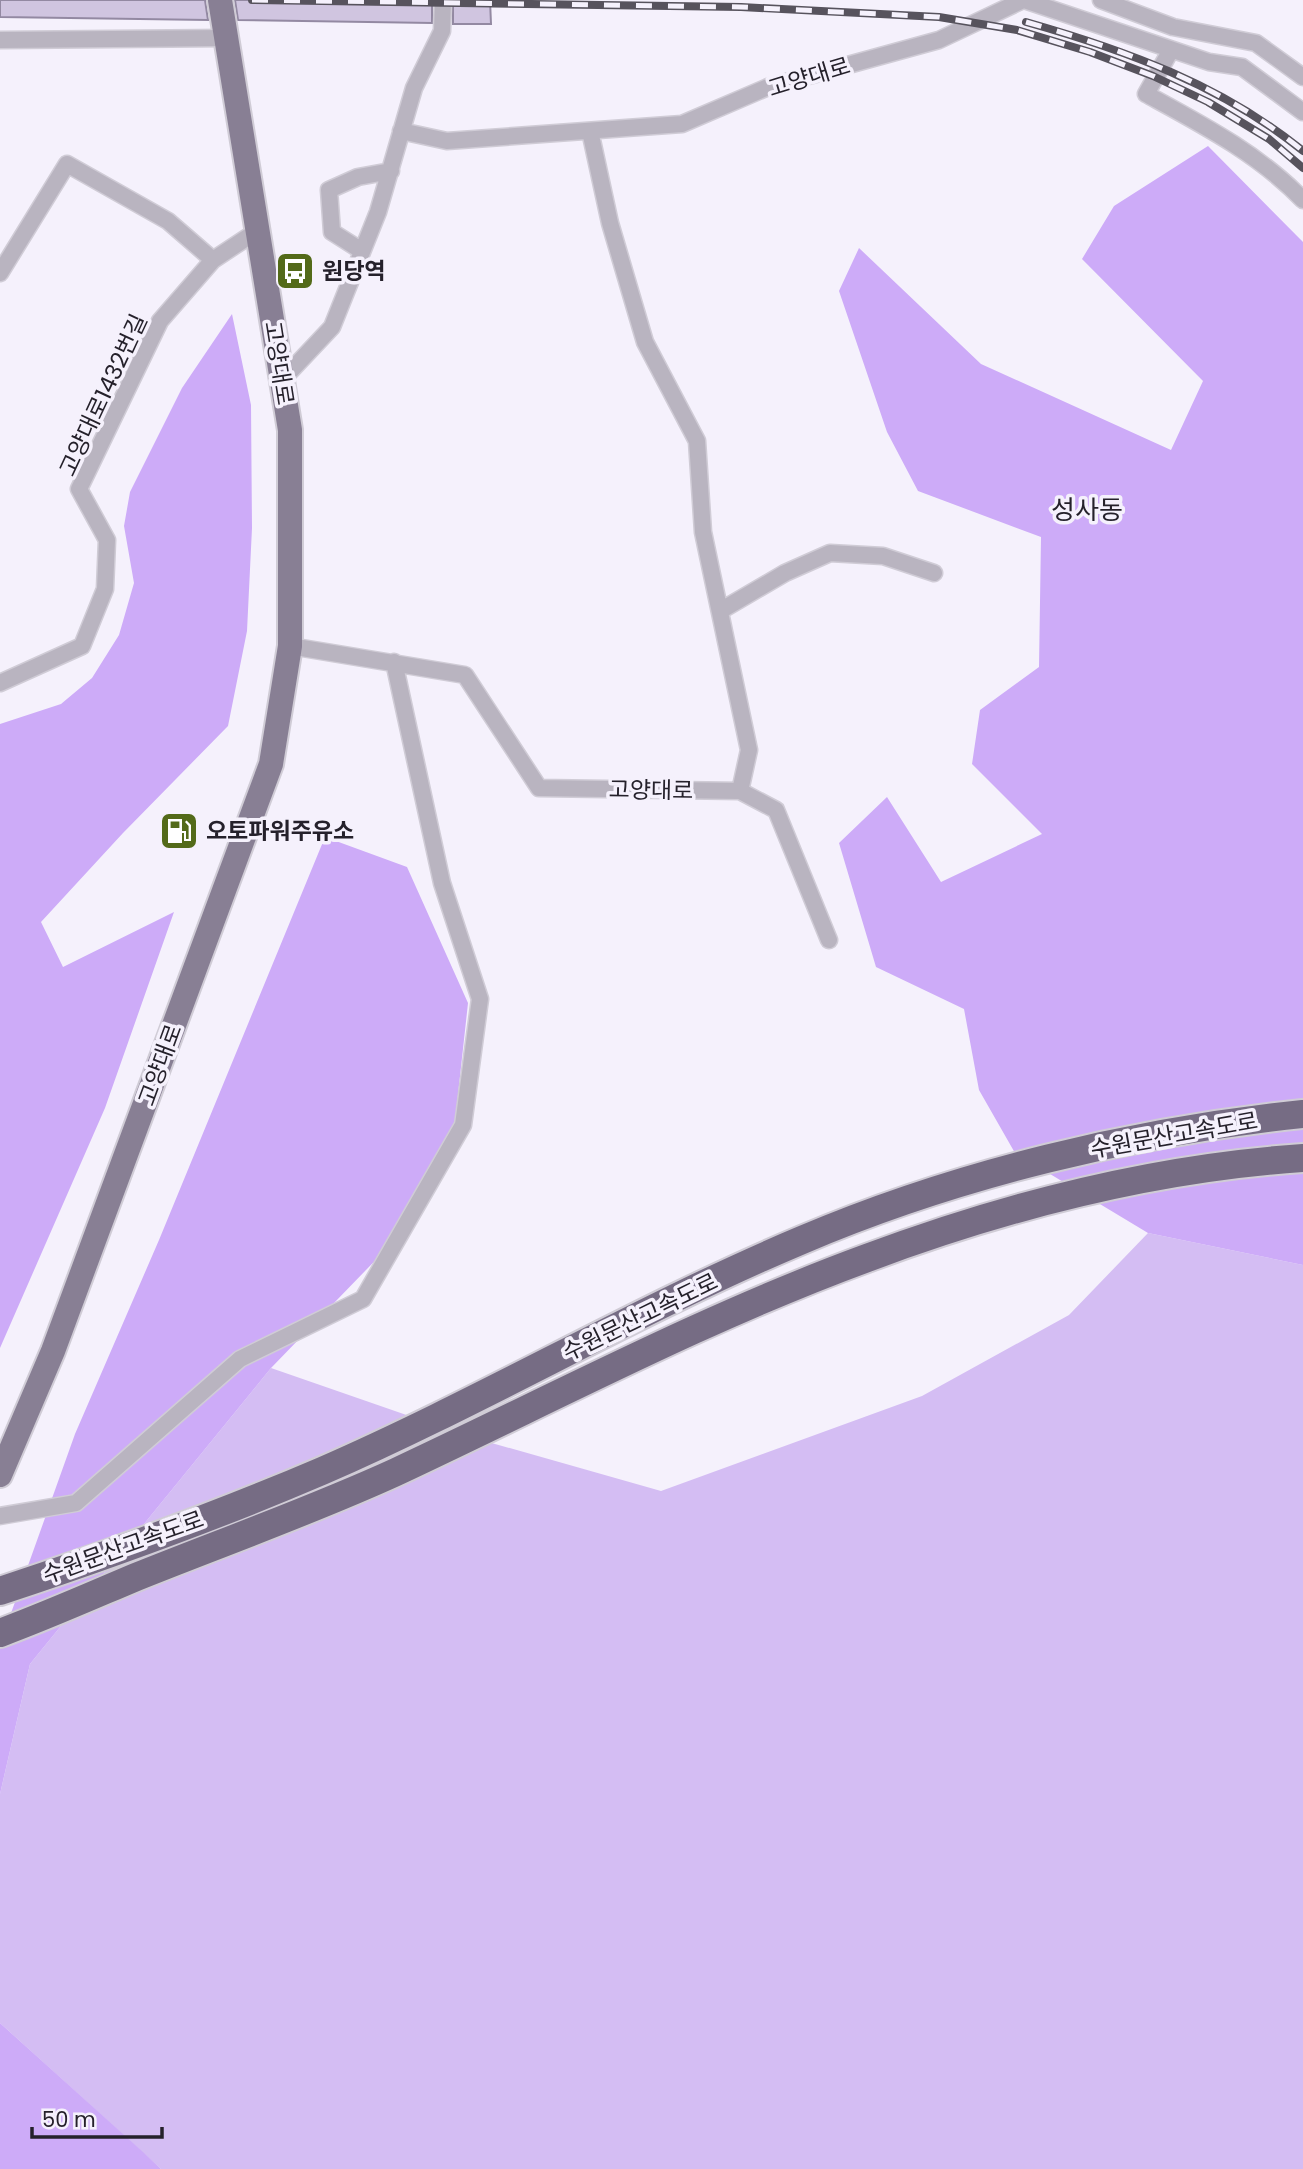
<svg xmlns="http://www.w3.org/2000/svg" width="1303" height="2169" viewBox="0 0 1303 2169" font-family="Poppins,'Noto Sans KR',sans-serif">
  <rect width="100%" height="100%" fill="#f5f1fc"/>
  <path fill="#d4bdf3" d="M1148 1233 1303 1265V2169H161L0 2023V1794L30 1664 271 1368 467 1436 661 1491 922 1396 1069 1315Z"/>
  <path fill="#cdabf8" d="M1208 146 1303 242V1265L1148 1233 1015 1153 979 1090 964 1009 876 967 839 843 887 797 941 882 1042 834 972 764 980 710 1039 667 1041 537 918 491 887 432 839 291 859 248 981 364 1171 450 1203 381 1082 259 1114 206Z
    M232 314 251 405 252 528 247 631 228 726 123 833 41 922 63 967 174 912 105 1108 0 1348V724L61 704 92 678 119 635 134 583 124 526 130 492 182 388Z
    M325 837 407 867 468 1003 455 1122 397 1238 271 1368 30 1664 0 1794V1644L75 1434 159 1240Z
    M0 2023 143 2152 161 2169H0Z"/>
  <path fill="#d0c5e0" stroke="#9389a2" stroke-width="2" d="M0 0H205L208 20 0 17Z
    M235 0H432V23L238 20Z
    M453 0H490L491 24H453Z"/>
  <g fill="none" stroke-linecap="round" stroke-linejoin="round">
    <defs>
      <path id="minor" d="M1024 0 1209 62 1242 67 1303 112
        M1101 0 1173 27 1256 43 1303 77
        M0 40 226 38
        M1171 50 1146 94C1201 124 1259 154 1303 200
        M401 131 447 141 682 124 768 87 939 40 1023 0
        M590 131 610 223 645 342 697 441 703 532 749 750 740 791
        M362 251 332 232 329 190 358 177 391 171
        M0 273 67 164 168 221 213 260
        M282 380 332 327 378 212 414 88 442 31 443 0
        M720 611 785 573 830 553 883 556 934 573
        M290 646 465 675 539 788 740 791 776 810 829 940
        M0 683 82 646 105 589 107 540 79 489 160 321 213 260 257 231
        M0 1516 76 1503 240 1359 363 1299 463 1125 480 999 442 883 394 662"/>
      <path id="primary" d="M0 1475 53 1351 271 764 290 646V430L220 0"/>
      <path id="motorway" d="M0 1591C109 1555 217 1516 322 1471 485 1400 638 1309 802 1240 957 1174 1135 1131 1303 1114
        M0 1633C46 1616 91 1596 136 1577 223 1542 311 1511 396 1472 552 1399 706 1317 867 1258 1006 1206 1155 1168 1303 1158"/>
    </defs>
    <use href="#minor" stroke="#d0ccd6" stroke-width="19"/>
    <use href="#primary" stroke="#d0ccd6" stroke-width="28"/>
    <use href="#motorway" stroke="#d0ccd6" stroke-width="32"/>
    <use href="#minor" stroke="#b9b4c0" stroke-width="16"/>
    <use href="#primary" stroke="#887f94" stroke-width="24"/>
    <use href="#motorway" stroke="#766c84" stroke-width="28"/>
    <defs>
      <path id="rail" d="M252 0 741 7 939 17 1017 30 1090 52 1153 76 1208 102 1269 139 1303 168
        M1026 22C1125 50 1222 85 1303 151"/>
    </defs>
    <use href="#rail" stroke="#57535d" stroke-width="8"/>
    <use href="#rail" stroke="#f5f1fc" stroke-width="5" stroke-dasharray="16" stroke-linecap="butt"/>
  </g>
  <defs>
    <symbol id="bus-square" viewBox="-11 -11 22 22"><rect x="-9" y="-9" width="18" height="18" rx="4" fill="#536a19" stroke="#f5f1fc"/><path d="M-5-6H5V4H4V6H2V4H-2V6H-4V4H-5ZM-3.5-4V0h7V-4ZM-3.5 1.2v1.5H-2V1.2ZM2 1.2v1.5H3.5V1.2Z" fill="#fff"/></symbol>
    <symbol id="fuel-square" viewBox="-11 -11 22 22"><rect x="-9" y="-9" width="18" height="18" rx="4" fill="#536a19" stroke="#f5f1fc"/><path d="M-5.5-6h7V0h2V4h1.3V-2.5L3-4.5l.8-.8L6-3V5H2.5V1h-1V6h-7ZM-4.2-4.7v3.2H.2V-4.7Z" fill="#fff"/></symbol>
  </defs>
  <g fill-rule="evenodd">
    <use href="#bus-square" x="273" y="249" width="44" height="44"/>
    <use href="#fuel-square" x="157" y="809" width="44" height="44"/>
  </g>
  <g text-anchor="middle" stroke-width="7" stroke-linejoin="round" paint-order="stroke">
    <g font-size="23" fill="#25212b" stroke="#f5f1fc">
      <text transform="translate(809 77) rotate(-17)" y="8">고양대로</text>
      <text transform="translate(279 363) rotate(81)" y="8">고양대로</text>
      <text transform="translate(103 395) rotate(-65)" y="8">고양대로1432번길</text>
      <text transform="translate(651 790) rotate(1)" y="8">고양대로</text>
      <text transform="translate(160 1065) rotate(-70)" y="8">고양대로</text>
      <text transform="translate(1174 1135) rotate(-10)" y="8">수원문산고속도로</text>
      <text transform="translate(640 1317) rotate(-26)" y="8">수원문산고속도로</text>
      <text transform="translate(123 1547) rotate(-20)" y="8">수원문산고속도로</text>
    </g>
    <g font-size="23" font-weight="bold" fill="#25212b" stroke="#f5f1fc" text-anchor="start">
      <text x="322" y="279">원당역</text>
      <text x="206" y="839">오토파워주유소</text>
    </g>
    <g font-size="26" fill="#25212b" stroke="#f5f1fc">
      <text x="1087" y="519">성사동</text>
    </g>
  </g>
  <path d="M32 2127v10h130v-10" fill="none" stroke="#25212b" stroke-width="3.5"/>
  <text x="42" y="2127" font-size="21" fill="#25212b" stroke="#f5f1fc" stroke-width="5" paint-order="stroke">50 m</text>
</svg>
